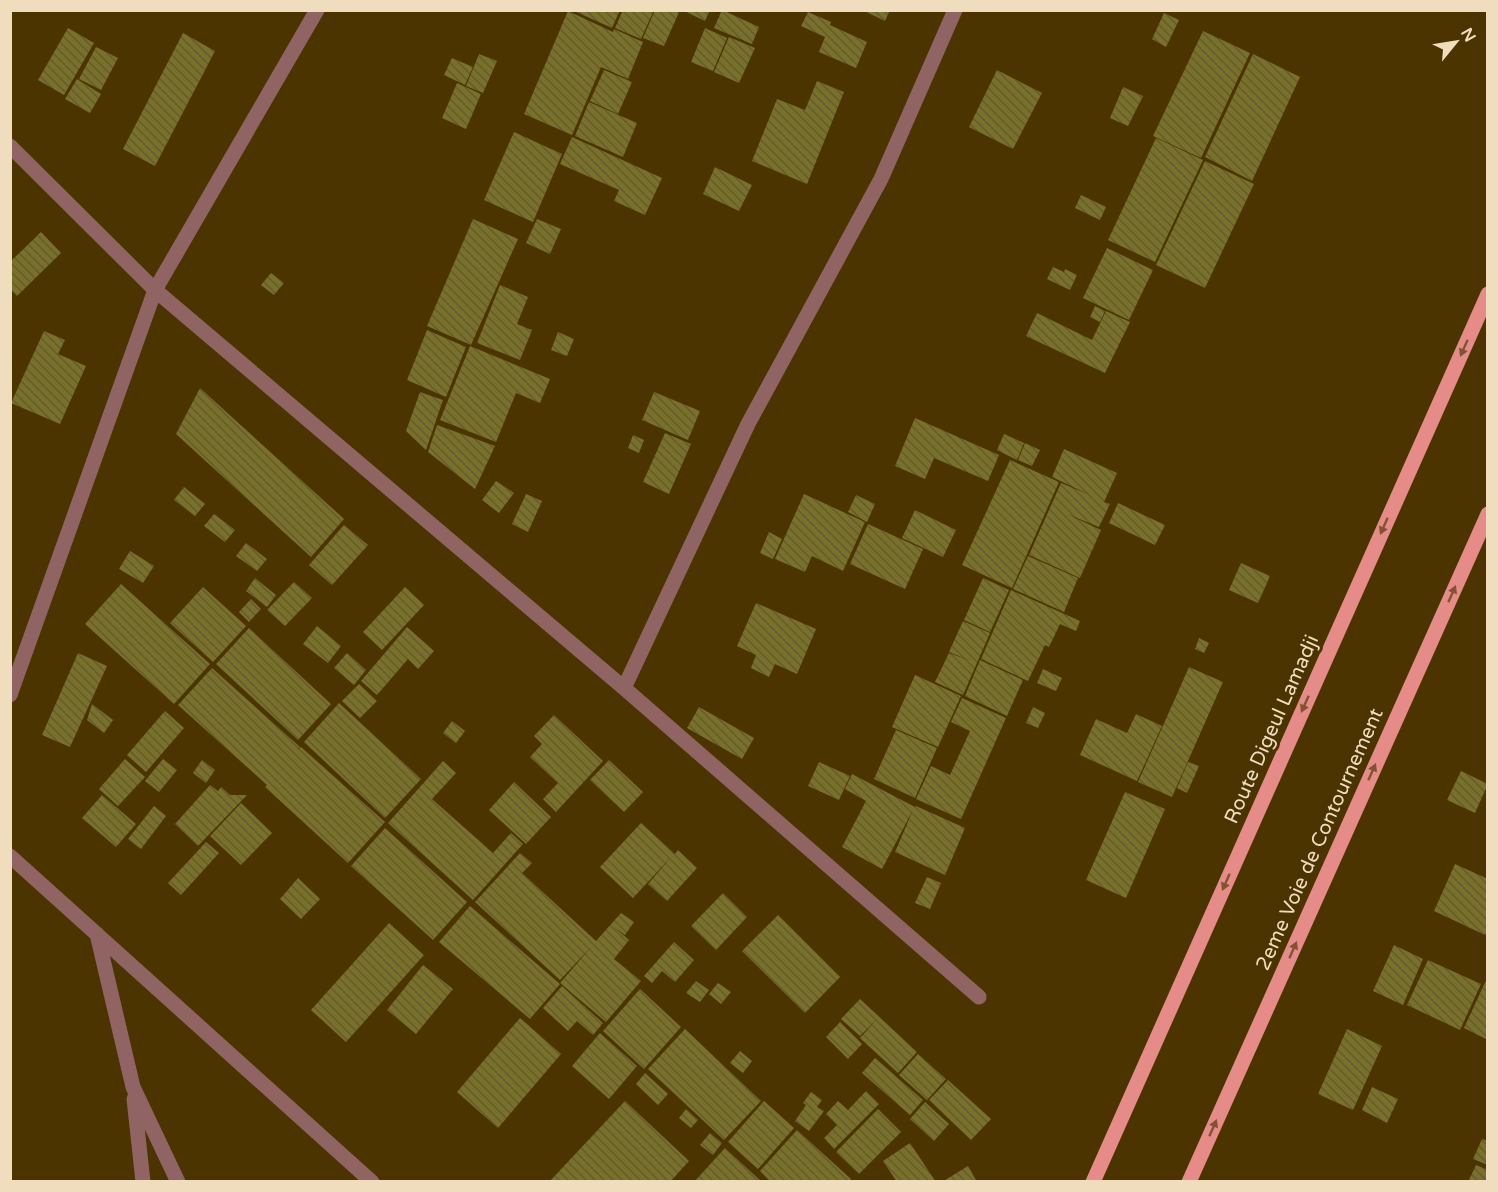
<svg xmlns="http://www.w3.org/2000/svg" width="1498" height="1192" viewBox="0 0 1498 1192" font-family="'Varela Round',sans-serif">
  <defs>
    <pattern id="building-back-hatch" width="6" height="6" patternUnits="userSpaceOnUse" patternTransform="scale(1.5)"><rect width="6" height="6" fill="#79702a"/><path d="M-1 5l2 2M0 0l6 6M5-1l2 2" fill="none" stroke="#635b31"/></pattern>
  </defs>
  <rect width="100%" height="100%" fill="#4b3400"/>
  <path fill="url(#building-back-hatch)" d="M572 10H620L612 28Z
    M623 10H654L641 39 615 28Z
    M655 10H680L664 46 643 38Z
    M682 10H710L705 21Z
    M722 10 759 27 752 44 714 28Z
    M862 10H890L885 21Z
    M568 11 613 32 614 29 643 42 628 79 601 67 572 135 524 114Z
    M808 12 831 22 830 25 867 42 856 68 819 52 825 37 801 26Z
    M1164 13 1179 20 1166 47 1152 39Z
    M68 28 94 43 64 95 38 80Z
    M705 28 727 38 713 71 691 62Z
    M1203 31 1250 53 1201 158 1153 136Z
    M183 33 215 51 155 166 123 149Z
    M729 37 755 48 739 83 714 72Z
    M96 47 118 58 101 90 79 79Z
    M479 54 497 61 483 93 466 86Z
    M1253 54 1300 77 1252 181 1205 157Z
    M452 58 473 67 465 85 444 75Z
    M604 70 632 82 618 114 590 101Z
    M997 70 1042 93 1013 149 969 127Z
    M77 79 101 94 90 113 65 99Z
    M817 81 844 92 807 184 752 161 777 99 805 110Z
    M457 83 481 94 466 129 442 118Z
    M1123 87 1143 96 1128 126 1110 118Z
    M589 102 637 123 623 157 575 136Z
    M514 132 562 154 533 222 484 200Z
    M572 137 662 178 645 215 614 201 619 190 560 164Z
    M1156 138 1203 160 1155 262 1108 240Z
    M1205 161 1254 184 1205 288 1156 265Z
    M715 167 752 185 739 211 703 194Z
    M1081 195 1106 207 1100 220 1075 208Z
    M473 219 518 239 471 345 427 326Z
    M537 219 561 229 550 254 526 243Z
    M41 232 61 253 17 296 10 289V262Z
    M1107 248 1153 270 1129 320 1083 298Z
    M1053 267 1064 272 1065 269 1077 275 1070 290 1047 279Z
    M271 273 284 283 274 295 261 285Z
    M500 285 528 297 517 324 532 330 520 360 477 343Z
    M1095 306 1105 311 1100 322 1090 317Z
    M1106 311 1130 322 1105 373 1026 336 1037 313 1092 340Z
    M427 330 466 347 446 397 407 380Z
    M44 331 65 340 58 354 86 366 60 424 11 403Z
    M558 332 574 339 567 356 551 350Z
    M470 346 550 379 540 403 516 393 496 442 440 420Z
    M200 388 344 519 311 557 176 434Z
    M420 392 443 400 426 450 406 431Z
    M654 392 700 411 688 440 642 420Z
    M915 418 999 455 988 481 934 458 925 479 895 466Z
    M437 425 495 446 475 489 428 452Z
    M665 433 691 444 669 494 643 482Z
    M1004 434 1024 443 1017 460 997 450Z
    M633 435 644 440 639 453 628 448Z
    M1025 443 1040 450 1032 466 1018 460Z
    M1064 449 1117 473 1104 502 1110 504 1099 527 1067 514 1101 530 1080 578 1029 555 1061 483 1090 495 1052 477Z
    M1010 460 1059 482 1012 588 962 565Z
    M496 481 514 493 499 513 482 500Z
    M184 487 205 504 195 516 174 500Z
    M526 494 542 501 528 532 512 524Z
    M804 494 865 522 843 571 812 556 805 572 775 559Z
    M856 495 875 504 867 522 848 512Z
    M1118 503 1165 525 1155 545 1109 523Z
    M915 510 956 530 943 557 902 538Z
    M214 514 235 530 225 542 204 526Z
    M868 524 923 549 905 589 850 564Z
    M344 525 368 545 332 585 309 565Z
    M769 532 782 539 773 559 760 553Z
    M246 543 267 559 257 571 236 556Z
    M130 551 154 566 143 583 119 569Z
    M1028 556 1078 578 1064 612 1013 589Z
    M1241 563 1270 576 1258 603 1229 590Z
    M255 578 276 595 267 607 246 591Z
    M983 578 1009 590 990 632 964 620Z
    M294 582 312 598 285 626 267 610Z
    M121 584 210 664 174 704 85 624Z
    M203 587 246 626 213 662 170 623Z
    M405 587 424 605 382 650 363 632Z
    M1011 590 1080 621 1076 631 1060 624 1049 647 1045 645 1028 681 981 659Z
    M251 599 261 609 249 622 239 612Z
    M756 603 816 629 797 674 775 664 769 677 751 668 756 655 737 646Z
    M963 621 990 633 963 695 935 682 949 653 971 661 949 652Z
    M317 626 341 646 328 663 303 644Z
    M407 627 434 651 418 669 408 659 377 695 361 681Z
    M249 628 331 704 298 740 216 664Z
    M1199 638 1209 643 1204 653 1195 649Z
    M78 653 107 666 70 747 42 735Z
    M347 653 366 670 354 685 334 668Z
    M980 660 1023 680 1007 716 965 696Z
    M1189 667 1223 682 1172 797 1138 782Z
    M212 668 300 747 296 751 301 747 385 822 348 863 265 787 267 785 178 705Z
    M1043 669 1062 678 1056 691 1037 683Z
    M915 675 961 696 938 747 892 727Z
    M359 684 377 701 360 718 342 701Z
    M962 698 1006 718 961 819 916 799 931 766 950 775 970 731 951 722Z
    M339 703 421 779 385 818 304 742Z
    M92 704 113 720 104 733 87 720Z
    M699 707 754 738 742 759 687 728Z
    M1033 707 1045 713 1038 728 1026 723Z
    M165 711 184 728 146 772 127 755Z
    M1136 714 1162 726 1137 781 1080 755 1096 719 1127 733Z
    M554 715 603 761 556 812 543 799 558 783 530 757 542 744 534 736Z
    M452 721 465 731 456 743 443 733Z
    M896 730 937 748 915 798 874 779Z
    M125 759 145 777 118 806 99 789Z
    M163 759 177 770 159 792 145 781Z
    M202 760 215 770 206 783 193 773Z
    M609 760 643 792 624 812 590 780Z
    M443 761 456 773 432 799 493 853 511 833 523 844 473 900 388 823Z
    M819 762 850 776 839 800 808 786Z
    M1188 762 1199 766 1187 793 1177 788Z
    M1461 771 1488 784 1475 813 1447 800Z
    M852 774 915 807 916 806 965 828 945 875 895 852 913 810 882 869 842 847 866 801 845 789Z
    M514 782 551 817 526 844 489 810Z
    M210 785 218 791 221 787 230 795H247L198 846 175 824Z
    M1125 792 1165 809 1126 898 1086 880Z
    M102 795 136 824 116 847 82 818Z
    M241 803 272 833 241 865 210 836Z
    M154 806 166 816 141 849 128 839Z
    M641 823 675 854 678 850 697 868 667 901 648 884 672 856 633 898 600 867Z
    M385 828 467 902 433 940 351 866Z
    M206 842 219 853 181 895 168 883Z
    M520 853 532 863 522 873 596 941 621 913 634 922 625 935 614 927 629 940 614 959 641 981 606 1022 560 983 592 946 560 980 475 902Z
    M1455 864 1488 879V930L1485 935 1434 911Z
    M927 877 941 883 930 909 915 903Z
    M298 878 320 899 301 919 280 899Z
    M723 893 747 917 716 950 691 926Z
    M470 906 560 984 530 1019 439 942Z
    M778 915 840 977 805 1013 742 951Z
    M389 923 424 955 346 1042 311 1010Z
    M674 942 694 960 675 982 662 971 652 983 644 976Z
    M1394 945 1423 959 1403 1005 1373 991Z
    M1428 960 1481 984 1460 1030 1407 1005Z
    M423 965 453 989 416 1034 387 1010Z
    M1488 976V1040L1464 1028Z
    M696 981 709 990 700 1002 686 993Z
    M718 983 731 992 721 1004 709 994Z
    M562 986 603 1023 593 1035 577 1021 568 1031 543 1008Z
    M640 989 681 1027 644 1069 603 1031Z
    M860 999 917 1052 898 1073 860 1038 877 1019 860 1036 841 1019Z
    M520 1018 561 1054 498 1128 457 1092Z
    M840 1022 862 1044 848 1059 826 1037Z
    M685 1029 761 1101 724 1140 648 1069Z
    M1347 1029 1382 1046 1353 1110 1318 1094Z
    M600 1033 637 1066 609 1099 572 1066Z
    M740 1051 752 1061 743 1073 730 1063Z
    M918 1054 946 1079 927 1100 899 1075Z
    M875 1058 923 1100 910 1115 862 1073Z
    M645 1073 668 1094 658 1105 636 1084Z
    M948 1080 991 1119 971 1140 929 1100Z
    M1372 1087 1398 1099 1387 1123 1362 1110Z
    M866 1091 879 1104 834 1149 824 1138 837 1125 826 1114 838 1101 848 1110Z
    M811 1092 822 1100 817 1107 824 1111 809 1131 795 1121 806 1105 803 1103Z
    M625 1101 689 1161 670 1182H549Z
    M764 1101 794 1128 758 1169 728 1142Z
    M925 1102 949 1124 934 1141 910 1119Z
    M686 1109 698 1120 691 1128 679 1118Z
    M878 1109 901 1132 859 1174 836 1152Z
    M797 1130 851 1179 849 1182H771L760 1171Z
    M710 1133 722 1143 713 1155 700 1145Z
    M1482 1139 1488 1141V1165L1473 1159Z
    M910 1143 936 1182H897L883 1161Z
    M725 1148 762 1182H694Z
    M1476 1165 1488 1170V1182H1468Z
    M968 1166 977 1182H942Z"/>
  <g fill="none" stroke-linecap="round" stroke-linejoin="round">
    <path stroke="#906462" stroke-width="15" d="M10 146 155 290 624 688 979 997
      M624 688 748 424 881 179 955 10
      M10 695 155 290 317 10
      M10 856 372 1182
      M97 934 133 1087 178 1182
      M134 1099 143 1182"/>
    <path stroke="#e58c88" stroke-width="15" d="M1093 1182 1488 294
      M1189 1182 1488 514"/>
  </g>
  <defs><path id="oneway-solid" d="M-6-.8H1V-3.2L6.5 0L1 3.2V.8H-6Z" transform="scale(1.5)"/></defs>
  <g fill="#815330">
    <use href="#oneway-solid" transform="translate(1464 348) rotate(114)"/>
    <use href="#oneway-solid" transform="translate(1384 526) rotate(114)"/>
    <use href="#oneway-solid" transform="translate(1452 594) rotate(-66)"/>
    <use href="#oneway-solid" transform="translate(1305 704) rotate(114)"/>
    <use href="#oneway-solid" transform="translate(1372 772) rotate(-66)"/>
    <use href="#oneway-solid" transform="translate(1226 882) rotate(114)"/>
    <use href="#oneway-solid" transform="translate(1293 950) rotate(-66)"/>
    <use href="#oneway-solid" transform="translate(1213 1128) rotate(-66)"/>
  </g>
  <g text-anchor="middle" stroke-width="6" stroke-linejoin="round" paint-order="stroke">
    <g font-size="20" fill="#efddbe" stroke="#4b3400">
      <text transform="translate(1271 729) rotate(-66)" y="7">Route Digeul Lamadji</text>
      <text transform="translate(1319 839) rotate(-66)" y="7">2eme Voie de Contournement</text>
    </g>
  </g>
  <rect width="1498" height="1192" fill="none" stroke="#efddbe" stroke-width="24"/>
  <g transform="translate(1456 42) rotate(60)" stroke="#4b3400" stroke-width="4.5" paint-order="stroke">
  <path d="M0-4.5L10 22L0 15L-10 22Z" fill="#efddbe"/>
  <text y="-9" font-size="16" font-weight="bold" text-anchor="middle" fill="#efddbe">N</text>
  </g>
</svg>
